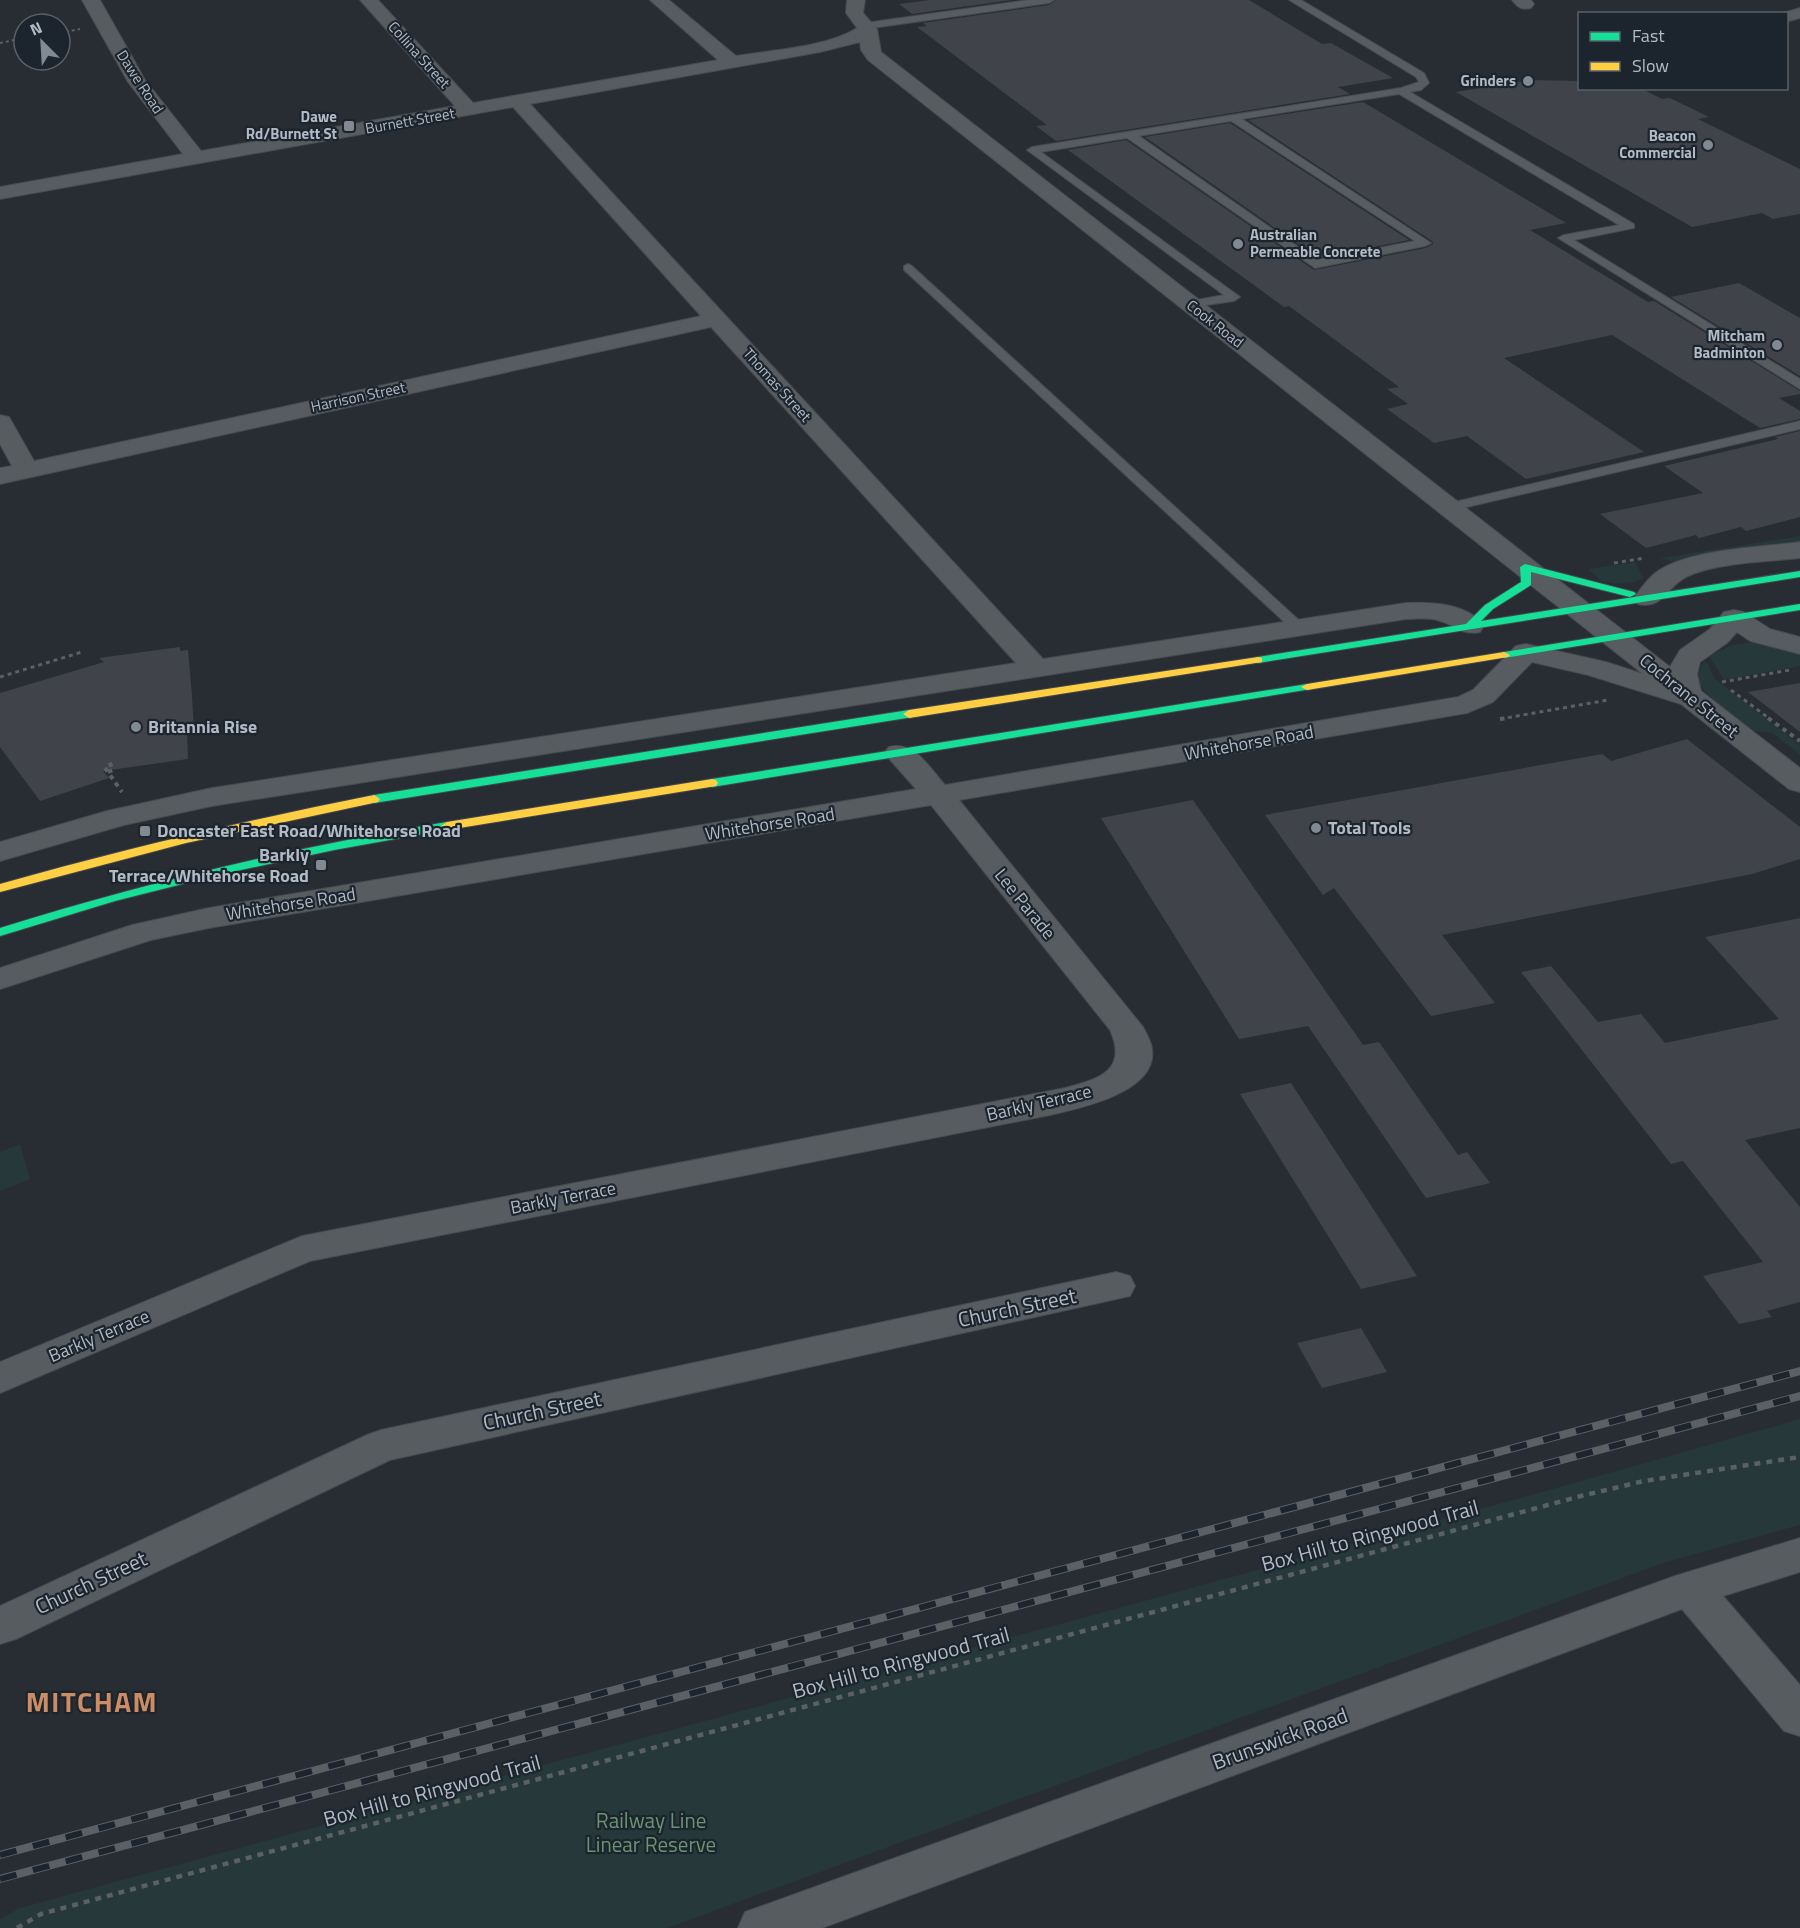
<svg xmlns="http://www.w3.org/2000/svg" width="1800" height="1928" viewBox="0 0 1800 1928" font-family="'Titillium Web',sans-serif">
  <rect width="100%" height="100%" fill="#282d33"/>
  <path fill="#263839" d="M1800 536V541L1690 557 1674 562 1660 558Z
    M1635 562 1643 578 1634 582 1616 584 1601 581 1588 569Z
    M1757 642 1800 652V666L1724 680 1709 656 1732 645Z
    M1704 661 1708 664 1714 678 1800 745V755L1773 733 1743 729 1725 712 1701 687 1698 672Z
    M20 1144 30 1179 0 1191V1152Z
    M1800 1419V1525L1663 1563 667 1928H0V1919L20 1908 1528 1496Z"/>
  <path fill="#40444a" d="M930 0H1011L912 14 899 4Z
    M1056 0H1249L1322 44 1331 43 1393 78 1338 87 1350 94 1056 141 1036 126 1047 125 917 27 927 26 923 23 1049 5Z
    M1530 80 1580 81V88H1640L1662 99 1670 98 1709 117 1698 119 1800 169V214L1773 219 1762 213 1692 227 1456 92Z
    M1363 102 1566 223 1530 230 1648 302 1654 301 1800 391V394L1779 398 1800 411V419L1760 428 1612 335 1504 358 1644 452 1526 479 1467 436 1434 443 1387 409 1408 404 1387 389 1399 387 1289 306 1284 307 1068 150 1126 140 1314 270 1426 248 1433 244 1432 241 1248 120Z
    M1230 123 1409 240 1318 258 1145 137Z
    M1739 283 1800 318V376L1671 297Z
    M1800 431V517L1746 531 1741 527 1699 538 1696 535 1646 548 1600 514 1703 493 1664 466 1778 439 1775 437Z
    M180 647V651L188 650 192 696 194 732H187L188 759 103 771 109 778 40 801 0 747V693L104 662 99 658Z
    M1800 683V732L1748 692Z
    M1687 739 1800 827V859L1752 874 1442 935 1495 1003 1431 1016 1334 888 1323 895 1265 815 1602 754 1611 761Z
    M1193 800 1363 1045 1379 1042 1458 1155 1467 1152 1490 1183 1426 1198 1308 1026 1239 1039 1101 818Z
    M1800 918V1128L1745 1140 1800 1207V1302L1767 1311 1772 1317 1739 1324 1703 1276 1763 1262 1683 1161 1671 1164 1521 972 1551 966 1598 1022 1641 1014 1665 1043 1779 1019 1705 937Z
    M1291 1083 1417 1276 1361 1289 1240 1094Z
    M1361 1328 1387 1372 1322 1388 1297 1343Z"/>
  <g fill="none" stroke-linecap="round" stroke-linejoin="round">
    <defs>
      <path id="lane" d="M1029 0H1054L1049 3 865 29 860 26 865 23Z
        M1289 0H1301L1424 73 1429 83 1421 90 1410 92 1634 224V228L1574 240 1800 379V389L1558 238 1564 235 1619 225 1399 94 1242 119 1431 243 1425 246 1315 268 1127 138 1041 152 1240 297 1234 301 1186 308V302L1224 295 1027 150 1032 147 1401 88 1419 82 1416 77ZM1231 121 1415 241 1317 260 1139 136Z
        M908 264 912 266 1303 624 1305 627 1303 630H1293L904 270V266Z
        M1800 421V429L1450 511 1443 507 1450 503Z"/>
      <path id="street" d="M82 0H100L145 80 201 151 455 106 360 0H378L473 103 718 60 650 0H669L736 56C772 50 827 47 857 28L846 13 847 0H865L863 13 877 29 881 52 1670 667 1680 650 1710 629 1724 612 1734 610 1744 612 1770 629 1800 637V654L1750 641 1737 632 1727 643 1700 662 1697 674 1701 691 1800 768V792L1789 789 1681 704 1588 675 1532 662 1493 702 1467 713 959 800 1143 1027C1146 1032 1149 1038 1151 1044 1164 1091 1081 1108 1050 1115L310 1261 0 1393V1362L302 1236 1065 1088C1100 1079 1128 1070 1110 1030L931 805 209 928 151 940 0 989V968L132 925 209 908 916 789 884 753 889 747C914 740 929 767 945 785L1458 697 1473 690 1516 646 1526 644 1606 662 1643 674 868 60 861 50 860 42 820 52 530 104 1043 659 1406 603C1431 602 1468 603 1484 626L1480 632C1462 636 1455 625 1440 621 1429 617 1417 619 1406 619L212 806 124 825 0 861V842L107 811 212 788 1016 663 711 327 0 484V468L12 466 0 444V415L9 417 34 461 701 316 513 107 0 199V187L183 154 128 82Z
        M1512 0H1531L1534 4 1531 8C1522 10 1518 8 1512 0Z
        M1800 8V18L1786 22V14H1780Z
        M1800 542V558C1766 562 1720 562 1688 576 1666 586 1664 610 1638 604L1634 598C1642 587 1651 574 1663 568 1697 549 1761 547 1800 542Z
        M1116 1272 1130 1276 1135 1286 1130 1296 390 1460 16 1639 0 1644V1606L367 1435 381 1430Z
        M1800 1538V1572L1723 1596 1800 1685V1736L1784 1731 1682 1609 822 1928H738L745 1912 762 1906 1675 1576Z"/>
      <path id="fast" d="M1525 564 1634 592 1636 594 1630 597 1531 572V585L1493 609 1481 621 1800 571V577L1258 663 1252 660 1258 657 1466 624 1485 605 1521 582 1520 567Z
        M1800 604V610L1504 658 1498 655 1504 652Z
        M1307 684 1311 685 1313 687 1311 689 712 787 706 783 712 779Z
        M909 710 913 711 915 714 913 717 374 803 368 799 374 795Z
        M447 822 453 826 451 829 334 850 222 874 115 901 0 936V928C147 882 295 847 447 822Z"/>
      <path id="slow" d="M1504 652 1510 655 1508 657 1307 690 1301 687 1307 684Z
        M1258 657 1262 658V662L909 718 903 714 909 710Z
        M712 779 716 780 718 783 716 786 447 830 441 826 447 822Z
        M374 795 380 799 378 802 186 843 0 892V884C123 849 248 820 374 795Z"/>
    </defs>
    <use href="#lane" stroke="#46494e" stroke-width="2"/>
    <use href="#street" stroke="#46494e" stroke-width="2"/>
    <use href="#fast" stroke="#44494f" stroke-width="2"/>
    <use href="#slow" stroke="#44494f" stroke-width="2"/>
    <path stroke="#5b6065" stroke-width="2" stroke-dasharray="3 3" stroke-linecap="butt" d="M60 33 80 29
      M0 43 24 38"/>
    <path stroke="#5b6065" stroke-width="3" stroke-dasharray="4 4" stroke-linecap="butt" d="M1614 563 1645 558
      M0 677 82 652
      M1722 682 1790 670
      M1731 690 1770 719
      M1500 719 1608 700"/>
    <path stroke="#5b6065" stroke-width="4" stroke-dasharray="4.5 4.5" stroke-linecap="butt" d="M1768 718 1800 741
      M1500 719 1508 718
      M105 768 122 792
      M108 772 113 770 109 761"/>
    <path stroke="#5b6065" stroke-width="4.5" stroke-dasharray="6 6" stroke-linecap="butt" d="M17 1928 41 1914 1581 1496 1644 1481 1800 1457"/>
    <use href="#lane" fill="#575c61" fill-rule="evenodd"/>
    <use href="#street" fill="#575c61" fill-rule="evenodd"/>
    <use href="#fast" fill="#16e098" fill-rule="evenodd"/>
    <use href="#slow" fill="#ffcf43" fill-rule="evenodd"/>
    <defs>
      <path id="rail" d="M0 1855 1800 1371
        M0 1879 1800 1396"/>
    </defs>
    <use href="#rail" stroke="#5b6065" stroke-width="8"/>
    <use href="#rail" stroke="#1c242d" stroke-width="6" stroke-dasharray="17" stroke-linecap="butt"/>
  </g>
  <g fill="#818992" stroke="#1c242d" stroke-width="2">
    <circle cx="1528" cy="81" r="6"/>
    <rect x="343" y="120" width="12" height="12" rx="3"/>
    <circle cx="1708" cy="145" r="6"/>
    <circle cx="1238" cy="244" r="6"/>
    <circle cx="1777" cy="345" r="6"/>
    <circle cx="136" cy="727" r="6"/>
    <circle cx="1316" cy="828" r="6"/>
    <rect x="139" y="825" width="12" height="12" rx="3"/>
    <rect x="315" y="859" width="12" height="12" rx="3"/>
  </g>
  <g text-anchor="middle" stroke-width="4.5" stroke-linejoin="round" paint-order="stroke">
    <g font-size="15" fill="#b1bac5" stroke="#1c242d">
      <text transform="translate(419 55) rotate(48)" y="5">Collina Street</text>
      <text transform="translate(140 82) rotate(57)" y="5">Dawe Road</text>
      <text transform="translate(410 121) rotate(-10)" y="5">Burnett Street</text>
      <text transform="translate(1215 324) rotate(38)" y="5">Cook Road</text>
      <text transform="translate(777 385) rotate(48)" y="5">Thomas Street</text>
      <text transform="translate(358 397) rotate(-12)" y="5">Harrison Street</text>
    </g>
    <g font-size="15" font-weight="bold" fill="#b1bac5" stroke="#1c242d" text-anchor="end">
      <text x="1516" y="86">Grinders</text>
      <text x="337" y="122">Dawe<tspan x="337" dy="17">Rd/Burnett St</tspan></text>
      <text x="1696" y="141">Beacon<tspan x="1696" dy="17">Commercial</tspan></text>
      <text x="1250" y="240" text-anchor="start">Australian<tspan x="1250" dy="17">Permeable Concrete</tspan></text>
      <text x="1765" y="341">Mitcham<tspan x="1765" dy="17">Badminton</tspan></text>
    </g>
    <g font-size="18" fill="#b1bac5" stroke="#1c242d">
      <text transform="translate(1689 696) rotate(39)" y="6">Cochrane Street</text>
      <text transform="translate(1249 743) rotate(-10)" y="6">Whitehorse Road</text>
      <text transform="translate(770 824) rotate(-9)" y="6">Whitehorse Road</text>
      <text transform="translate(291 904) rotate(-9)" y="6">Whitehorse Road</text>
      <text transform="translate(1025 904) rotate(51)" y="6">Lee Parade</text>
      <text transform="translate(1039 1103) rotate(-13)" y="6">Barkly Terrace</text>
      <text transform="translate(563 1198) rotate(-11)" y="6">Barkly Terrace</text>
      <text transform="translate(99 1336) rotate(-23)" y="6">Barkly Terrace</text>
    </g>
    <g font-size="18" font-weight="bold" fill="#b1bac5" stroke="#1c242d" text-anchor="start">
      <text x="148" y="733">Britannia Rise</text>
      <text x="1328" y="834">Total Tools</text>
      <text x="157" y="837">Doncaster East Road/Whitehorse Road</text>
      <text x="309" y="861" text-anchor="end">Barkly<tspan x="309" dy="21">Terrace/Whitehorse Road</tspan></text>
    </g>
    <g font-size="21" fill="#b1bac5" stroke="#1c242d">
      <text transform="translate(1017 1308) rotate(-12)" y="7">Church Street</text>
      <text transform="translate(542 1411) rotate(-12)" y="7">Church Street</text>
      <text transform="translate(1370 1536) rotate(-15)" y="7">Box Hill to Ringwood Trail</text>
      <text transform="translate(91 1583) rotate(-25)" y="7">Church Street</text>
      <text transform="translate(901 1663) rotate(-15)" y="7">Box Hill to Ringwood Trail</text>
      <text transform="translate(1280 1739) rotate(-20)" y="7">Brunswick Road</text>
      <text transform="translate(432 1791) rotate(-15)" y="7">Box Hill to Ringwood Trail</text>
    </g>
    <g font-size="21" fill="#6a9471" stroke="#1c242d">
      <text x="651" y="1828">Railway Line<tspan x="651" dy="24">Linear Reserve</tspan></text>
    </g>
    <g font-size="28" font-weight="bold" letter-spacing="1.5" fill="#cc8c64" stroke="#1c242d">
      <text x="92" y="1712">MITCHAM</text>
    </g>
  </g>
  <rect x="1578" y="12" width="210" height="78" fill="#1c242d" stroke="#58606a" stroke-width="1.5"/>
  <rect x="1590" y="32" width="30" height="9" fill="#16e098" stroke="#58606a" stroke-width="1.5"/>
  <text x="1632" y="42" font-size="18" fill="#b1bac5">Fast</text>
  <rect x="1590" y="62" width="30" height="9" fill="#ffcf43" stroke="#58606a" stroke-width="1.5"/>
  <text x="1632" y="72" font-size="18" fill="#b1bac5">Slow</text>
  <g transform="translate(42 42) rotate(336)"><circle r="28" fill="#1c242d" stroke="#58606a" stroke-width="1.5"/>
  <path d="M0-4.5L10 22L0 15L-10 22Z" fill="#818992"/>
  <text y="-9" font-size="16" font-weight="bold" text-anchor="middle" fill="#b1bac5">N</text>
  </g>
</svg>
